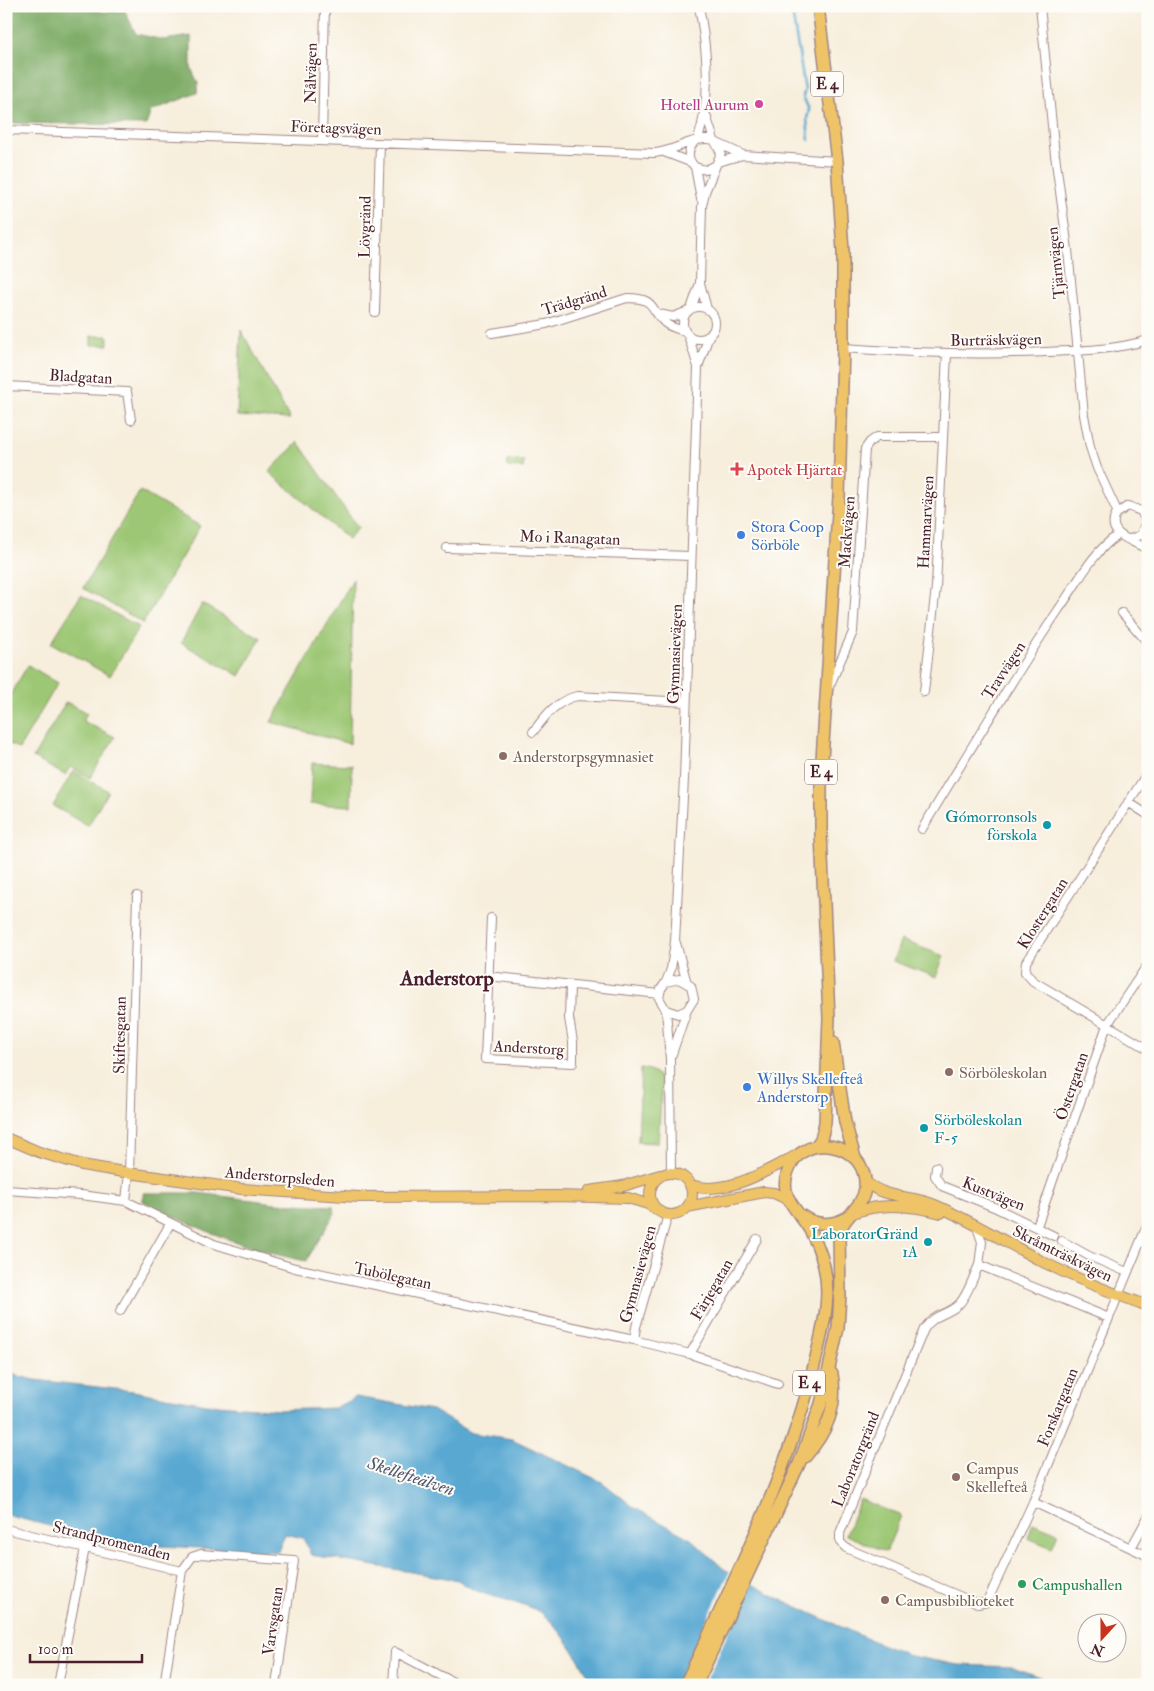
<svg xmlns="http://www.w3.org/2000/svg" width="1154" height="1691" viewBox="0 0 1154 1691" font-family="'IM FELL Double Pica',serif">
  <rect width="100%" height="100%" fill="#fdfcf7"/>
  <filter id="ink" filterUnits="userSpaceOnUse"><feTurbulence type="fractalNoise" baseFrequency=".02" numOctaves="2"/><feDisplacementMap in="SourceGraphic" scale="10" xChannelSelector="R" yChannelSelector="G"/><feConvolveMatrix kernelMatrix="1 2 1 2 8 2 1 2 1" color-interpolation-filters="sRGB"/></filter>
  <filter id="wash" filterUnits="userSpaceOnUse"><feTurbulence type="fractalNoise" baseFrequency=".0096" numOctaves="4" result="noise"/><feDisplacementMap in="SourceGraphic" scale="20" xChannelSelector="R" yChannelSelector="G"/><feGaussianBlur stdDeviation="1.12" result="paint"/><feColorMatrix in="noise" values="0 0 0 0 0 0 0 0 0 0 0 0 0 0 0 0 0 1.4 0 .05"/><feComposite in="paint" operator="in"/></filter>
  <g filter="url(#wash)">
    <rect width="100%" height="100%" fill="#f7eedc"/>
    <path fill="#9dc774" stroke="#747350" d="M241 330 290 419 237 416Z
      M91 336H108V345H91Z
      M298 442 358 528 348 539 269 472Z
      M508 460 524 461 523 468 507 467Z
      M140 491 200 526 143 623 83 588Z
      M353 579 350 744 271 722Z
      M81 595 139 627 110 676 51 643Z
      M202 604 261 638 240 676 181 643Z
      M28 665 58 683 19 749 6 742V702Z
      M66 702 87 713 83 721 115 737 90 778 70 767 65 775 33 758Z
      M312 763 352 765 351 806 310 804Z
      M73 771 108 791 88 826 53 806Z
      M901 940 944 956 936 977 893 961Z
      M641 1068C653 1070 657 1072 662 1083L658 1143 638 1142Z
      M860 1499 901 1516 886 1552 846 1535Z
      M1033 1523 1058 1533 1052 1548 1028 1538Z"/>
    <path fill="#7eac66" stroke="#646648" d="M6 6H97L102 12 125 11 136 34 164 40 191 36V68L198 83 197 93 151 111 146 125 6 123Z
      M143 1193H198L275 1203 333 1206 335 1213 306 1261C248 1250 195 1228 143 1201Z"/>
    <path fill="#58a8d2" stroke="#51647e" d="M6 1373 35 1380 133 1391 206 1404 279 1410 335 1408 356 1397 432 1410 471 1433 512 1439 602 1482 635 1508 691 1539 724 1569 776 1597 863 1637 911 1656 958 1665 1012 1667 1058 1683 1071 1685H594C580 1662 558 1620 534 1609 507 1597 483 1599 458 1580L311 1555 303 1538 285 1534 278 1552 121 1544 6 1515Z"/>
    <path fill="#f7eedc" d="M731 1569 752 1581 704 1685H676Z"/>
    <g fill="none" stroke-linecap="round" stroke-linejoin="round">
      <path stroke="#58a8d2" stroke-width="2.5" d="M791 6 805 90 803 96 809 110 807 119 809 140"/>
    </g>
  </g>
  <g filter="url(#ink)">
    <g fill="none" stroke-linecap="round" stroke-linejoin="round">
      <defs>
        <path id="minor" d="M1040 6 1055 155 1068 250 1084 415 1090 447 1097 468 1117 511
          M706 115 714 140
          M6 130 654 153C675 152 694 135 714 140L721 153 705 192 702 206 700 283 707 309
          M322 139 325 6
          M698 139C712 97 707 49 699 6
          M694 142C687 151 687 159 695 167L706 170 716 165
          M717 143 743 155 837 161
          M664 152 690 162
          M718 162 743 155
          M695 167 701 199
          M683 323a16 16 0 1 1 32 0a16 16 0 1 1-32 0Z
          M691 309 700 283
          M375 312 380 143
          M659 314 673 317 686 312
          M492 333 546 324 627 298C657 298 649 309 665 323 670 327 678 329 684 331
          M843 348C911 353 978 355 1046 352 1079 351 1115 350 1148 340
          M698 367 709 336
          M6 386 127 392 131 420
          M1130 539 1141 535 1146 521 1141 511 1128 506 1116 514C1105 536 1134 540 1148 550
          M447 548 691 556
          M1122 613 1148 643
          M829 687 853 632 865 449 870 442 877 437H942
          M924 692 936 587 947 353
          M533 732C546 715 556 701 577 696L686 702
          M1148 772 1026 962 1025 972 1033 981 1148 1049
          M1128 802 1148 815
          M922 829C967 755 1011 681 1059 609 1077 584 1092 552 1118 535
          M491 918 485 1059 573 1063V1042L569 1018 570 985
          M676 943 687 983
          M488 976 660 994
          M666 982 679 979 691 986 694 999 687 1010 678 1014 666 1010 659 998 661 989 666 982 671 969 675 941 684 779 698 367 688 335
          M666 1010 670 1059 671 1173
          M672 1054 687 1010
          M936 1167 935 1176 942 1186 994 1207 1054 1236
          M6 1190 81 1195 126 1201 214 1244 295 1268 634 1340 690 1354 778 1384
          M126 1201 129 1173 137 896
          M1037 1226 1107 1025 1148 964
          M977 1227 982 1242 979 1265
          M1062 1241 1089 1256 1127 1272
          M120 1311 170 1224
          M1109 1318 979 1265C973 1277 968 1295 959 1304 947 1316 936 1312 924 1329L840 1533V1542L846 1548 978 1604 987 1602 1033 1502 1109 1318 1148 1223
          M634 1340 636 1327 668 1215
          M690 1354 757 1239
          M1033 1502 1148 1556
          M6 1529 182 1571 192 1557 201 1554 294 1561 276 1685
          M1131 1548 1148 1517
          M58 1685 85 1548
          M164 1685 182 1571
          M393 1685 395 1652 459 1685"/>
        <path id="major" d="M6 1138 39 1152 82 1165 129 1173 242 1189 359 1197 558 1196 628 1198 648 1204 657 1210
          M650 1194a21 21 0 1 1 42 0a21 21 0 1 1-42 0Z
          M865 1181C884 1199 912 1195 935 1205 972 1221 1007 1243 1043 1262 1077 1279 1112 1293 1148 1306
          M690 1185C726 1197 768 1170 799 1154
          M589 1191 623 1186 660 1175
          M687 1207 764 1192 774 1193 789 1200
          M853 1213C882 1202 912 1205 941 1213"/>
        <path id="highway" d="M833 1042 845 1122 855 1158
          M816 1146 821 1139 825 1123 829 1018 821 834V775L839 497 843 348V251L837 161 818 6
          M802 1216C816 1226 833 1226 848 1217
          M805 1457C827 1432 838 1407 832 1374
          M685 1685C733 1583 784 1483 812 1374 817 1352 824 1329 826 1307 829 1282 824 1257 812 1234 802 1213 779 1200 787 1174 799 1129 869 1141 865 1188 863 1207 845 1215 839 1232L840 1295 838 1328 821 1404 799 1464 696 1685"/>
      </defs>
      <use href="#minor" stroke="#a08684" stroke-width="10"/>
      <use href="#major" stroke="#a08684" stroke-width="12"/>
      <use href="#highway" stroke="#a08684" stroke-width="14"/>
      <use href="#minor" stroke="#fff" stroke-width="8"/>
      <use href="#major" stroke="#efc469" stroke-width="10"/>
      <use href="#highway" stroke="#efc469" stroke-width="11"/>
    </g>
  </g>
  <circle fill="#d1479c" stroke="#fdfcf7" stroke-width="2" cx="759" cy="104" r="5"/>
  <path fill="#e0444e" stroke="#fdfcf7" stroke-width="2" d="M734.5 461.5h5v5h5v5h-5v5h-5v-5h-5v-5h5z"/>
  <g fill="#3f7fe0" stroke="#fdfcf7" stroke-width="2">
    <circle cx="741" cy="535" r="5"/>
    <circle cx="747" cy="1087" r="5"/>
  </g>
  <g fill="#8d6e63" stroke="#fdfcf7" stroke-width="2">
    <circle cx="503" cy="756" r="5"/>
    <circle cx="949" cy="1072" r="5"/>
    <circle cx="956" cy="1477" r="5"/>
    <circle cx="885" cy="1600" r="5"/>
  </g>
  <g fill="#0f9aa8" stroke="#fdfcf7" stroke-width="2">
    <circle cx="1047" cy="825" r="5"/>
    <circle cx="924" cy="1128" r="5"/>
    <circle cx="928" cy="1242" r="5"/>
  </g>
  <circle fill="#2e9e5b" stroke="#fdfcf7" stroke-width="2" cx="1022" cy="1584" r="5"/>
  <g text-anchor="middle" stroke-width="4" stroke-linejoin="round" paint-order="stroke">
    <g fill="#fdfcf7" stroke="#806168" stroke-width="1">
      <rect x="811" y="71.5" width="32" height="25" rx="4"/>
      <rect x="805" y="759.5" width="32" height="25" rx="4"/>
      <rect x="793" y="1370.5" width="32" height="25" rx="4"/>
    </g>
    <g font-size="15" font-weight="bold" fill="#4a1f2b">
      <text x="827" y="89">E 4</text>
      <text x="821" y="777">E 4</text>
      <text x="809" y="1388">E 4</text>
    </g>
    <g font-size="16" fill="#4a1f2b" stroke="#fdfcf7">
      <text transform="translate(310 73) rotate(-89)" y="6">Nålvägen</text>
      <text transform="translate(336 127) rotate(2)" y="6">Företagsvägen</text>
      <text transform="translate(364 227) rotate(-89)" y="6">Lövgränd</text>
      <text transform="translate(1055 263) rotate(-96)" y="6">Tjärnvägen</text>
      <text transform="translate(574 300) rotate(-17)" y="6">Trädgränd</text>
      <text transform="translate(996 339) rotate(-1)" y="6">Burträskvägen</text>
      <text transform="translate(81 376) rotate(3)" y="6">Bladgatan</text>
      <text transform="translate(925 522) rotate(-87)" y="6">Hammarvägen</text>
      <text transform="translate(846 532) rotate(-86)" y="6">Mackvägen</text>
      <text transform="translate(570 537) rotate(2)" y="6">Mo i Ranagatan</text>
      <text transform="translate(674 654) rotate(-88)" y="6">Gymnasievägen</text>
      <text transform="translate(1003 670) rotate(-57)" y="6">Travvägen</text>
      <text transform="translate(1042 913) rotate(-58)" y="6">Klostergatan</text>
      <text transform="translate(119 1035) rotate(-89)" y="6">Skiftesgatan</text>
      <text transform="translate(529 1047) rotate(3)" y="6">Anderstorg</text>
      <text transform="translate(1071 1086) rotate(-71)" y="6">Östergatan</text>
      <text transform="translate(280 1176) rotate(5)" y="6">Anderstorpsleden</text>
      <text transform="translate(994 1193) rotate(22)" y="6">Kustvägen</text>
      <text transform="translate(1063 1253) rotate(26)" y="6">Skråmträskvägen</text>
      <text transform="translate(637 1274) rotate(-75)" y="6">Gymnasievägen</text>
      <text transform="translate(393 1275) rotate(12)" y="6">Tubölegatan</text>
      <text transform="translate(711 1289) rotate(-60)" y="6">Färjegatan</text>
      <text transform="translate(1057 1407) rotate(-68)" y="6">Forskargatan</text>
      <text transform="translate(855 1459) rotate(-68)" y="6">Laboratorgränd</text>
      <text transform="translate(112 1540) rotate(14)" y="6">Strandpromenaden</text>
      <text transform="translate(272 1621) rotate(-82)" y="6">Varvsgatan</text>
    </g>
    <g font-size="16" fill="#b23c85" stroke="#fdfcf7" text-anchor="end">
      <text x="749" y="110">Hotell Aurum</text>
    </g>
    <g font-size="16" fill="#be3a42" stroke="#fdfcf7" text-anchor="start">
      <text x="747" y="475">Apotek Hjärtat</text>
    </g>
    <g font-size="16" fill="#366cbe" stroke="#fdfcf7" text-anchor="start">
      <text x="751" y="532">Stora Coop<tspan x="751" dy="18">Sörböle</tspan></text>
      <text x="757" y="1084">Willys Skellefteå<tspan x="757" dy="18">Anderstorp</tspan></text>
    </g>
    <g font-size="16" fill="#785e54" stroke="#fdfcf7" text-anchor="start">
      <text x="513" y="762">Anderstorpsgymnasiet</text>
      <text x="959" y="1078">Sörböleskolan</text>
      <text x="966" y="1474">Campus<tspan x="966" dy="18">Skellefteå</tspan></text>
      <text x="895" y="1606">Campusbiblioteket</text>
    </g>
    <g font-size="16" fill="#0d838f" stroke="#fdfcf7" text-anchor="end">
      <text x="1037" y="822">Gómorronsols<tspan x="1037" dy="18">förskola</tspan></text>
      <text x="934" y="1125" text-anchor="start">Sörböleskolan<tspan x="934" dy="18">F-5</tspan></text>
      <text x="918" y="1239">LaboratorGränd<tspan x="918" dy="18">1A</tspan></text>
    </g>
    <g font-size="16" fill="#27864d" stroke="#fdfcf7" text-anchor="start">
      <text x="1032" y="1590">Campushallen</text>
    </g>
    <g font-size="18" font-style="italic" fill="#50566e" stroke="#fdfcf7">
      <text transform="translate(411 1476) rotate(18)" y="6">Skellefteälven</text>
    </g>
    <g font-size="21" font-weight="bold" fill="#4a1f2b" stroke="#fdfcf7">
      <text x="447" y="985">Anderstorp</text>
    </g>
  </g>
  <rect width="1154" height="1691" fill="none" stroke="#fdfcf7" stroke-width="25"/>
  <g transform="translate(1102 1638) rotate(201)"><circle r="24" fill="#fdfcf7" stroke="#b5a4a5"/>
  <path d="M0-4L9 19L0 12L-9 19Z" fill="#c8321e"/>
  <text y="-8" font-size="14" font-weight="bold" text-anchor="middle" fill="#4a1f2b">N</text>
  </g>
  <path d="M30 1654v8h112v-8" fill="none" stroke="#4a1f2b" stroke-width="2.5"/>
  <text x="38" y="1654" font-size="15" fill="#4a1f2b" stroke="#fdfcf7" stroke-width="4" paint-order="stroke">100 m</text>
</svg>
